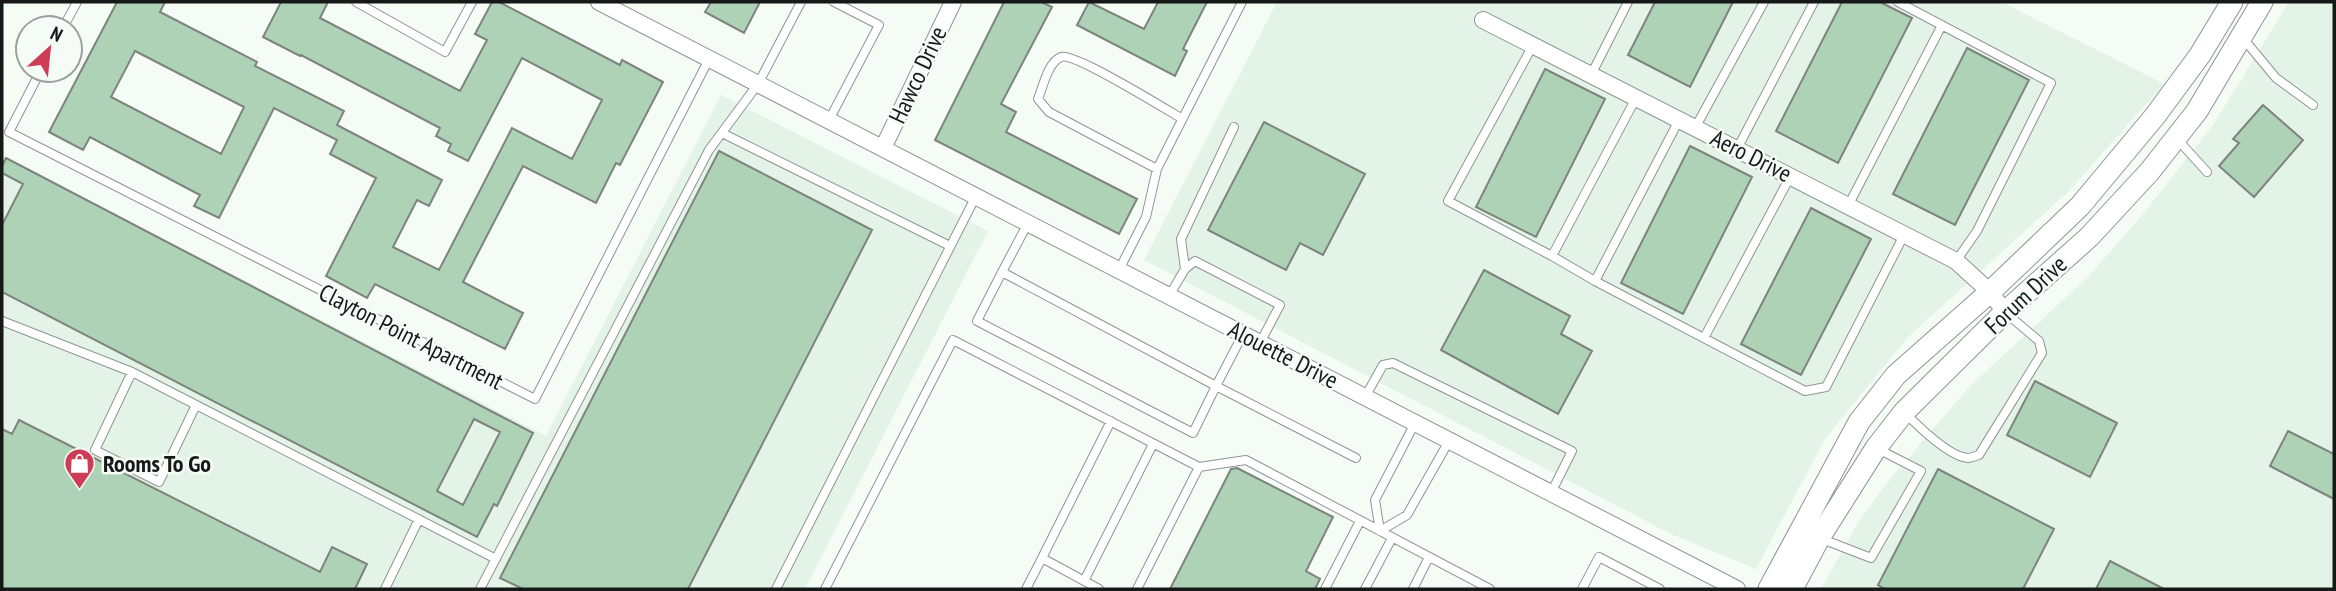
<svg xmlns="http://www.w3.org/2000/svg" width="2336" height="591" viewBox="0 0 2336 591" font-family="'PT Sans Narrow',sans-serif">
  <rect width="100%" height="100%" fill="#f4fcf5"/>
  <path fill="#e4f3e7" d="M1277 2H2002L2164 84 2069 191 1908 337 1825 439 1756 569 1671 534 1144 260Z
    M2289 2H2334V589H1821L1859 521 1890 479 1970 386 2089 276 2143 214 2213 125Z
    M721 95 988 231 805 589H2V155L546 436Z"/>
  <path fill="#aed2b5" stroke="#7d847e" stroke-width="2" fill-rule="evenodd" d="M117 2H165L160 12 257 62 255 66 344 111 337 125 442 180 429 206 417 200 393 247 439 270 512 128 572 159 602 100 522 58 468 161 448 151 451 144 436 136 440 128 301 55 300 56 263 37 281 2H328L320 18 460 91 487 40 475 34 492 2H499L620 65 622 60 663 82 620 165 616 163 596 203 523 166 463 282 523 313 505 349 375 284 367 298 326 276 376 178 330 154 337 140 274 108 219 218 194 206 200 195 90 137 83 150 49 132ZM135 51 244 107 221 154 111 97Z
    M711 2H760L744 33 705 12Z
    M1004 2H1041L1052 7 1001 104 1016 112 1006 132 1137 199 1119 234 935 140Z
    M1089 2 1144 29 1158 2H1207L1183 49 1187 51 1175 76 1077 25Z
    M1655 2H1733L1690 87 1628 55Z
    M1842 2H1880L1912 18 1838 163 1776 131Z
    M1967 48 2029 80 1955 225 1893 194Z
    M1545 69 1605 99 1536 237 1476 207Z
    M2263 105 2303 140 2254 197 2219 166 2239 143 2233 139Z
    M1264 122 1365 174 1323 255 1300 243 1286 270 1208 230Z
    M1690 146 1752 177 1683 314 1621 283Z
    M719 151 872 230 688 589H523L500 578Z
    M6 158 533 433 497 506 494 504 477 537 2 292V225L23 184 2 173V166ZM474 419 500 432 463 505 437 491Z
    M1811 208 1871 239 1801 375 1741 344Z
    M1484 270 1570 316 1561 334 1592 351 1558 414 1441 350Z
    M2035 381 2117 423 2090 477 2007 435Z
    M19 420 320 572 332 547 367 564 355 589H2V429L12 434Z
    M2288 431 2334 454V499L2270 466Z
    M1237 468 1333 517 1306 571 1320 579 1315 589H1170L1231 469Z
    M1938 469 2054 529 2023 589H1885L1878 585Z
    M2110 561 2164 589H2096Z"/>
  <g fill="none" stroke-linecap="round" stroke-linejoin="round">
    <defs>
      <path id="lane" d="M356 2 445 52 472 2
        M1898 2 2051 83 1977 231 1956 261
        M63 28 77 2
        M2242 37 2276 78 2313 105
        M1533 45 1448 201 1552 256
        M41 70 9 132 535 399 709 59
        M1591 75 1628 2
        M1636 98 1552 256 1595 281 1679 120
        M829 120 879 25 834 2
        M1695 128 1764 2
        M722 133 950 246
        M2178 140 2207 172
        M1737 149 1814 2
        M1157 169 1049 112 1038 99C1043 87 1048 62 1061 57 1073 52 1164 108 1181 118
        M1848 206 1942 25
        M1185 269 1181 239 1234 127
        M1119 270 1146 217 1157 169 1242 2
        M1002 272 977 321 1193 433 1216 386 1002 272 1028 223
        M1595 281 1805 391 1826 387 1904 235
        M1169 296 1185 269 1195 261 1280 305 1260 343
        M2 321 132 372 496 559
        M1243 334 1216 386 1356 458
        M1704 338 1790 177
        M132 372 95 450 159 482 196 405
        M1365 397 1383 365 1393 363 1572 451 1551 493
        M1906 414C1918 426 1950 457 1968 458 1971 458 1975 456 1979 455L2042 353 2039 341 2006 313
        M1380 531 1375 500 1415 423
        M1380 531 1407 515 1449 441
        M1822 539 1871 558 1921 471 1876 448
        M1084 581 1153 444
        M385 589 419 519
        M480 589 709 150 758 84 801 2
        M776 589 976 196
        M825 589 953 340 1199 467 1246 460 1490 589
        M1026 589 1042 558
        M1099 589 1042 558 1111 421
        M1137 589 1199 467
        M1325 589 1360 521
        M1365 589 1392 538
        M1413 589 1429 557
        M1582 589 1599 557 1660 589"/>
      <path id="street" d="M599 2 1737 589
        M1483 20 1956 261 1990 292 2005 312
        M883 148 953 2"/>
      <path id="secondary" d="M1769 589 1859 422 1896 375 1990 292 2080 206 2155 116 2200 55 2232 2
        M1792 589 1819 538 1876 448 1904 412 2005 312 2089 237 2150 171 2197 111 2262 2"/>
    </defs>
    <use href="#lane" stroke="#8e9690" stroke-width="10"/>
    <use href="#street" stroke="#8e9690" stroke-width="18"/>
    <use href="#secondary" stroke="#8e9690" stroke-width="23"/>
    <use href="#lane" stroke="#fff" stroke-width="8"/>
    <use href="#street" stroke="#fff" stroke-width="16"/>
    <use href="#secondary" stroke="#fff" stroke-width="21"/>
  </g>
  <defs>
    <symbol id="shop-pin" viewBox="-11 -11 22 30"><path d="M0 17L-7.5 6A9.5 9.5 0 1 1 7.5 6Z" fill="#cd3d56" stroke="#f4fcf5"/><path d="M-5-2.5h2.3a2.7 3.5 0 0 1 5.4 0H5L5.5 6h-11ZM-1.5-2.5h3a1.5 2.3 0 0 0-3 0Z" fill="#fff"/></symbol>
  </defs>
  <g fill-rule="evenodd">
    <use href="#shop-pin" x="62" y="446" width="35" height="47"/>
  </g>
  <g text-anchor="middle" stroke-width="5" stroke-linejoin="round" paint-order="stroke">
    <g font-size="24" fill="#161917" stroke="#f4fcf5">
      <text transform="translate(918 75) rotate(-65)" y="8">Hawco Drive</text>
      <text transform="translate(1751 156) rotate(27)" y="8">Aero Drive</text>
      <text transform="translate(2026 295) rotate(-43)" y="8">Forum Drive</text>
      <text transform="translate(411 337) rotate(27)" y="8">Clayton Point Apartment</text>
      <text transform="translate(1283 355) rotate(27)" y="8">Alouette Drive</text>
    </g>
    <g font-size="24" font-weight="bold" fill="#161917" stroke="#f4fcf5" text-anchor="start">
      <text x="103" y="472">Rooms To Go</text>
    </g>
  </g>
  <rect width="2336" height="591" fill="none" stroke="#161917" stroke-width="7"/>
  <g transform="translate(49 49) rotate(27)"><circle r="33" fill="#f4fcf5" stroke="#9ba19c" stroke-width="2"/>
  <path d="M0-5L12 26L0 18L-12 26Z" fill="#cd3d56"/>
  <text y="-10" font-size="19" font-weight="bold" text-anchor="middle" fill="#161917">N</text>
  </g>
</svg>
